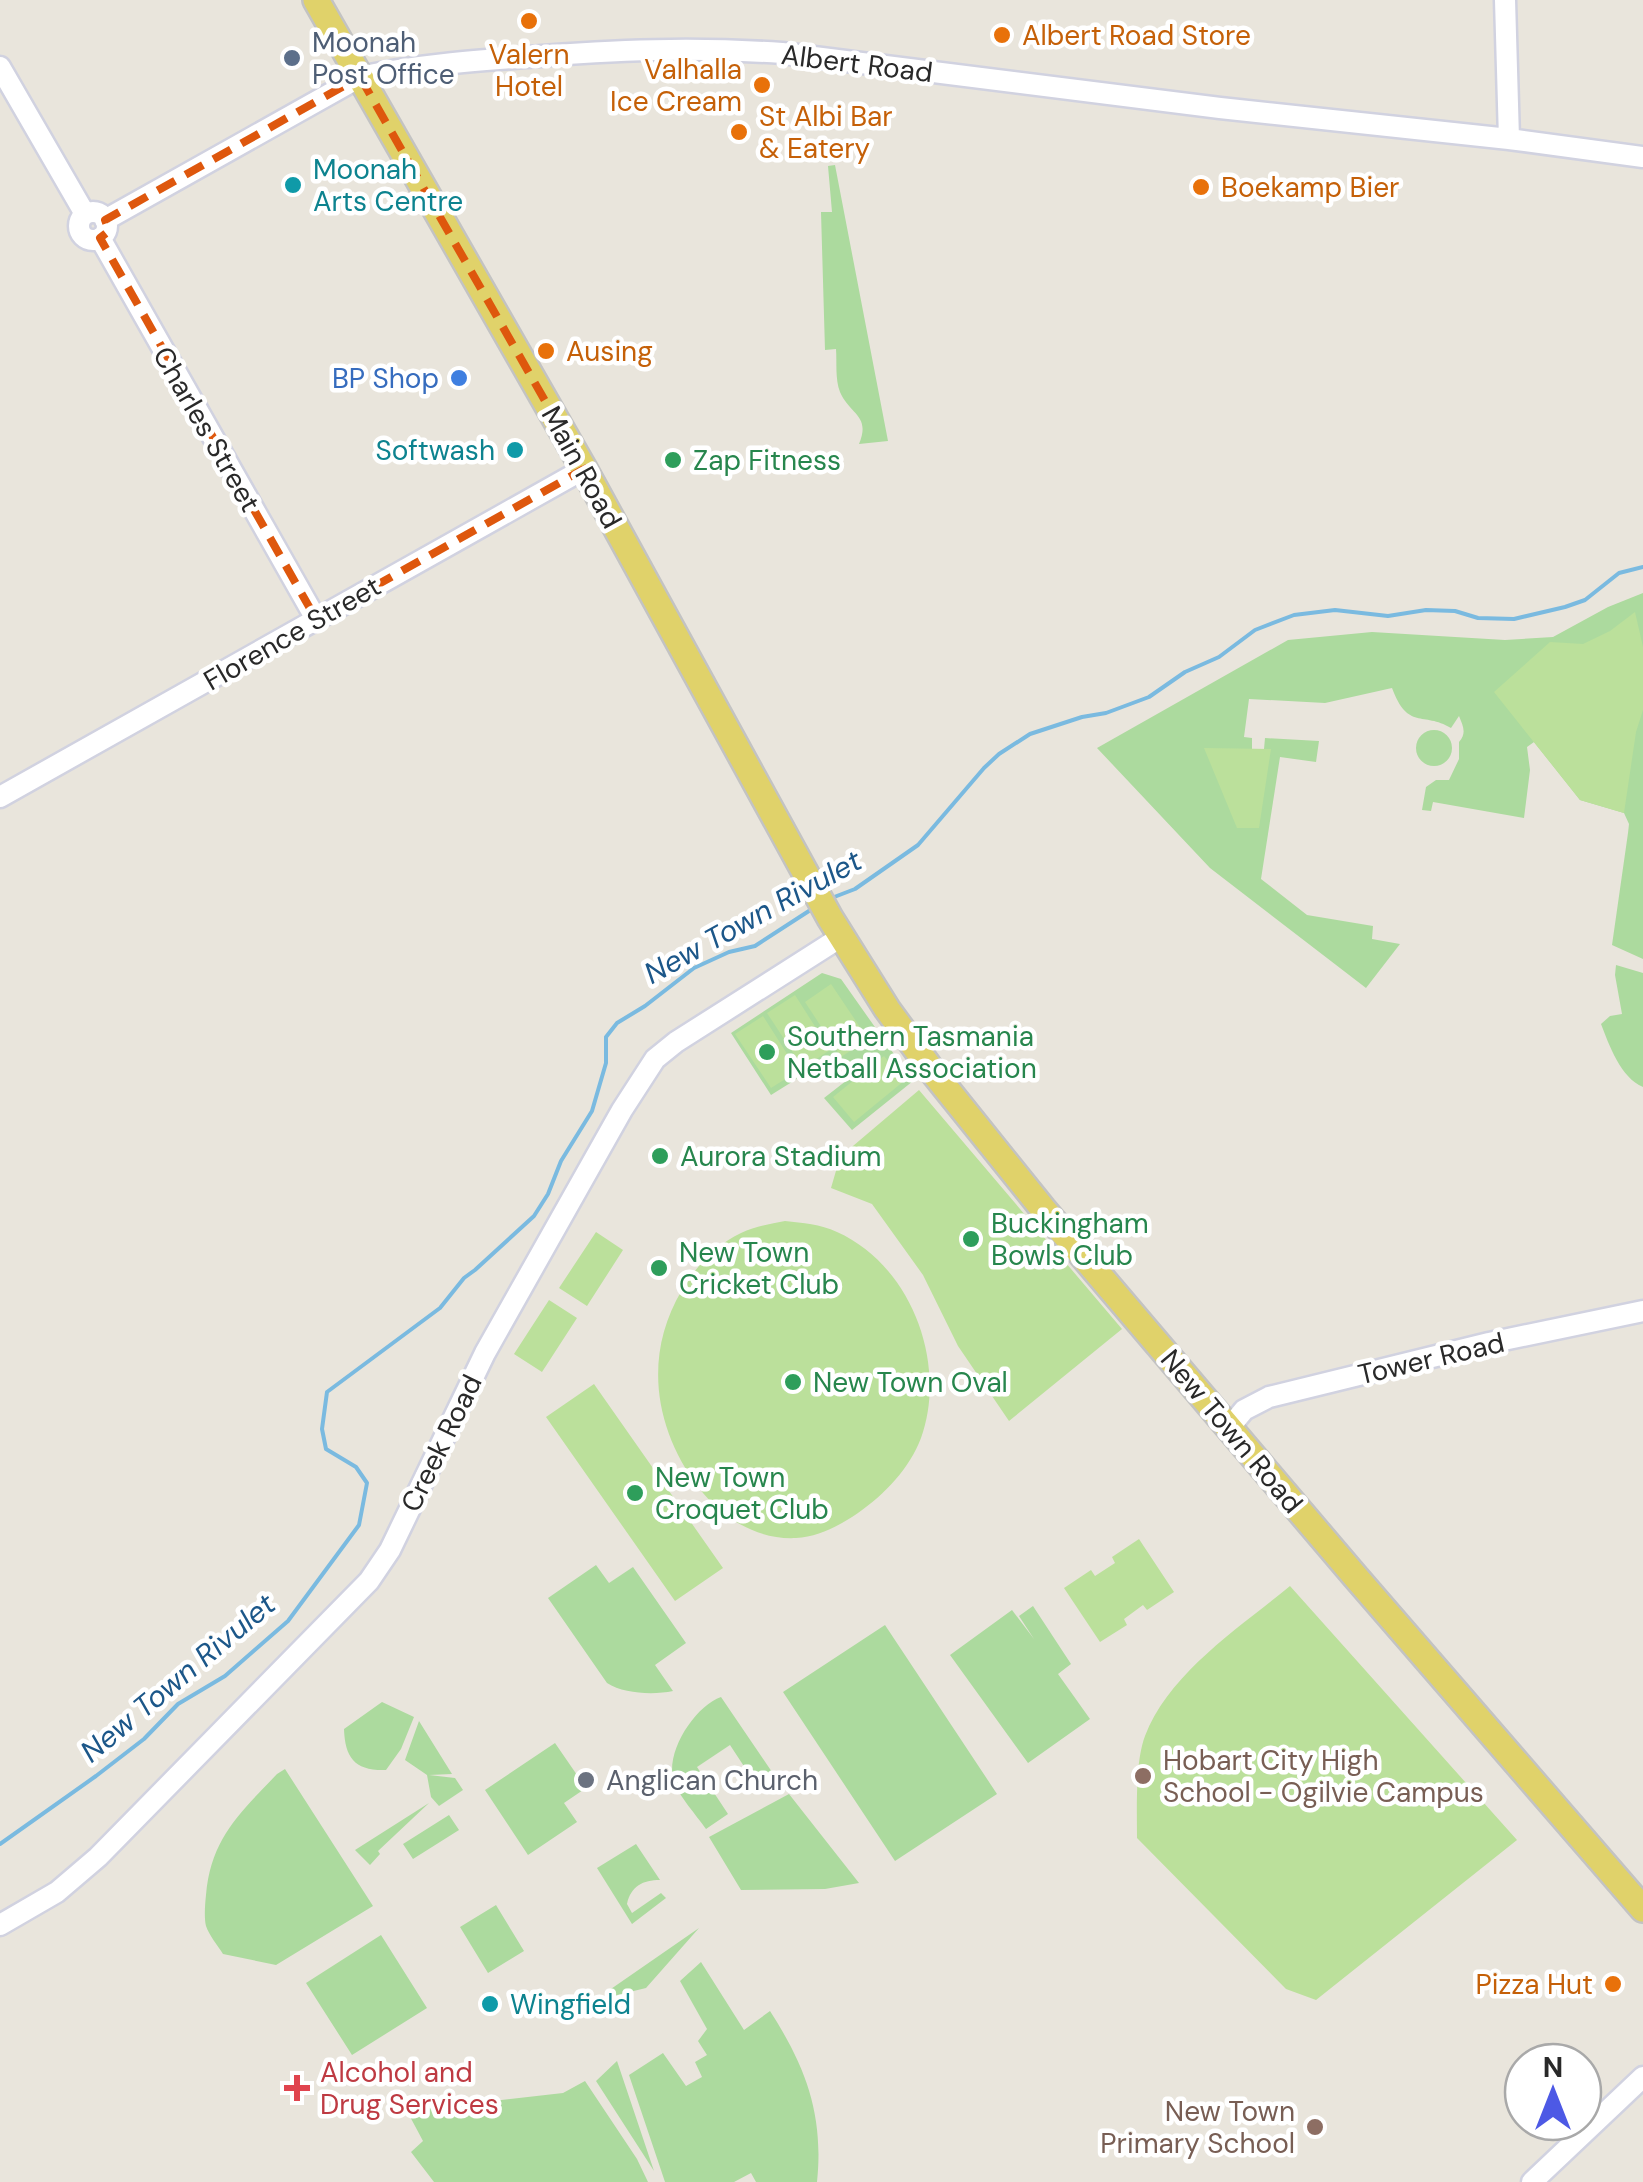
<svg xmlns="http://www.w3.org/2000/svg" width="1643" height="2182" viewBox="0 0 1643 2182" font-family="'DM Sans',sans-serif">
  <rect width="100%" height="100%" fill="#e9e5dc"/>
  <path fill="#acda9e" d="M835 165 888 441 859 444C871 415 850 415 840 392 835 379 837 363 836 349L825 350 821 212H832L828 166Z
    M1643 593V959L1612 945 1628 833 1629 824 1624 813 1580 800 1534 742 1527 747 1530 770 1524 818 1433 802 1431 811 1422 810 1426 787 1436 780H1449L1459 759V742C1467 733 1463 726 1459 716L1451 728C1423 711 1408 731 1392 688L1325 703 1249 699 1244 737 1252 738V749H1264L1265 738 1319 741 1316 762 1280 757 1261 879 1307 915 1373 926 1372 939 1400 944 1366 988 1210 868 1097 748 1288 640 1372 632 1505 640 1553 637 1608 607Z
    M1416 748a18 18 0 1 1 36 0a18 18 0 1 1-36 0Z
    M1616 965 1643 973V1087C1621 1078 1609 1045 1601 1024L1610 1016 1622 1014 1615 975Z
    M822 973 841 979 913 1081 852 1130 824 1098 851 1077 835 1055 771 1095 731 1033Z
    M596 1565 609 1583 633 1567 686 1643 655 1665 673 1691C654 1695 624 1694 607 1683L548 1598Z
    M1033 1606 1071 1664 1058 1674 1090 1719 1028 1763 950 1655 1012 1610 1034 1639 1019 1616Z
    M885 1625 997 1794 895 1861 783 1692Z
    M721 1697 772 1772 755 1783 730 1745 697 1767 728 1814 706 1829C697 1816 679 1796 674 1782 664 1753 695 1706 721 1697Z
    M382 1702 414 1717 401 1749 386 1770C355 1771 345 1758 344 1729Z
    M419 1721 452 1774 429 1775 455 1778 463 1790 439 1806 431 1797 427 1775 405 1760Z
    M555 1743 586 1788 564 1803 577 1822 528 1855 485 1790Z
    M285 1769 373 1906 276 1965 223 1954C218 1946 209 1935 206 1926 204 1918 205 1904 206 1895 211 1838 240 1813 277 1774Z
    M789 1794 859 1883 825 1889 741 1890 709 1837Z
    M429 1803 378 1851 380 1854 370 1865 355 1850Z
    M449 1815 459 1830 413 1859 403 1844Z
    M636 1844 660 1880C643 1880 631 1886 627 1904L632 1913 661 1893 666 1898 632 1924 597 1868Z
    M496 1905 524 1951 488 1973 460 1927Z
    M699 1928 646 1988 613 1996 608 1991Z
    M381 1935 427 2008 352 2055 306 1983Z
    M701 1962 744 2030 770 2011C806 2067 824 2115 817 2182H756L751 2173 734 2182H665L629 2075 663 2053 686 2086 702 2077 695 2062 707 2055 698 2041 707 2029 680 1981Z
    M617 2061 654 2171 596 2081Z
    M585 2081 637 2159 648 2182H434L411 2152 423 2141 407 2111 563 2093Z"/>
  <path fill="#bbe09b" d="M1635 612 1643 647V710L1636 732 1624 813 1580 800 1494 692 1550 642 1583 644 1610 631Z
    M1204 748 1271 749 1259 828H1237Z
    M831 984 868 1039 841 1057 805 1002Z
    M795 995 830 1050 803 1068 767 1013Z
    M763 1016 798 1071 771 1088 735 1034Z
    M884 1056 904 1081 854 1122 833 1097Z
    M919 1090 1122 1329 1009 1421 958 1346 923 1275 872 1204 831 1188 840 1157Z
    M785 1221C803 1223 820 1224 837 1232 911 1265 948 1363 921 1438 910 1468 884 1495 858 1513 840 1525 819 1537 796 1538 757 1540 722 1518 699 1488 654 1429 643 1355 682 1290 696 1266 716 1245 741 1233 755 1226 770 1224 785 1221Z
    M596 1232 623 1250 587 1306 559 1288Z
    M549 1300 577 1318 542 1372 514 1354Z
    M594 1384 723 1568 675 1601 546 1417Z
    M1139 1539 1174 1592 1147 1610 1143 1605 1124 1619 1127 1625 1100 1642 1064 1588 1091 1570 1095 1576 1115 1563 1112 1557Z
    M1290 1586 1517 1840 1316 2000 1286 1989 1137 1838C1137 1810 1135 1762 1145 1736 1169 1673 1239 1628 1290 1586Z"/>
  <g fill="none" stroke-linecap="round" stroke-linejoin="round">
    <path stroke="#7abae0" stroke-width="4" d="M829 899 855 889 918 845 984 768 999 754 1030 734 1082 717 1106 713 1149 697 1185 672 1219 657 1255 630 1294 615 1335 610 1388 616 1426 610 1455 611 1478 618 1514 619 1565 607 1585 600 1619 573 1643 567
      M0 1844 96 1776 144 1739 178 1704 225 1676 288 1621 359 1525 367 1483 356 1467 326 1449 322 1429 327 1392 440 1308 464 1278 475 1270 534 1216 548 1194 561 1161 592 1111 606 1063V1037L617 1023 645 1006 694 968 729 952 755 946 812 909"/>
    <defs>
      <path id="minor" d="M1505 0 1509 139
        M0 67 85 214
        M79 226a14 14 0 1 1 28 0a14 14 0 1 1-28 0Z
        M105 220 360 77C415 65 472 61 528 57 615 50 694 47 782 53L1220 108 1509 139 1643 157
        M100 238 316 619
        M0 797 584 469
        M1230 1427 1244 1410 1269 1397 1489 1343 1643 1311
        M0 1925 57 1892 98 1857 369 1581 390 1550 485 1353 622 1110 655 1059 676 1042 841 937
        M1532 2182 1643 2077"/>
      <path id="major" d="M316 0 584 469 830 918 887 1009 933 1072 1043 1209 1354 1575 1643 1909"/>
    </defs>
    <use href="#minor" stroke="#d1d2e0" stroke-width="25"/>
    <use href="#major" stroke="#c3c3c3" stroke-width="30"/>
    <use href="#minor" stroke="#fff" stroke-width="20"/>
    <use href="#major" stroke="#e0d26a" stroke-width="25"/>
  </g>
  <path fill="none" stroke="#de570d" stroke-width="8" stroke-dasharray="20 12" stroke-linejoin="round" d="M360 77 584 469 316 619 100 238 109 231 105 220Z"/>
  <g fill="#e8710a" stroke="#fff" stroke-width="4">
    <circle cx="529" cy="21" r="10"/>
    <circle cx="1002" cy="35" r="10"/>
    <circle cx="762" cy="85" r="10"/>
    <circle cx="739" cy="132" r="10"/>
    <circle cx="1201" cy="187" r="10"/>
    <circle cx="546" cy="351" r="10"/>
    <circle cx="1613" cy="1984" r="10"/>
  </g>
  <circle fill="#5c6f8a" stroke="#fff" stroke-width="4" cx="292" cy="58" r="10"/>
  <g fill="#0f9aa8" stroke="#fff" stroke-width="4">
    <circle cx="293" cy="185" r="10"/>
    <circle cx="515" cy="450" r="10"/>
    <circle cx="490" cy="2004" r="10"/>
  </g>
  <circle fill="#3f7fe0" stroke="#fff" stroke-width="4" cx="459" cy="378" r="10"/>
  <g fill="#2e9e5b" stroke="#fff" stroke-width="4">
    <circle cx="673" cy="460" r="10"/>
    <circle cx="767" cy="1052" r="10"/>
    <circle cx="660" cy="1156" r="10"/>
    <circle cx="971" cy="1239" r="10"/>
    <circle cx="659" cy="1268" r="10"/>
    <circle cx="793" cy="1382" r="10"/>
    <circle cx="635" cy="1493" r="10"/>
  </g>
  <g fill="#8d6e63" stroke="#fff" stroke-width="4">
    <circle cx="1143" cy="1776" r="10"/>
    <circle cx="1315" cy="2127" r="10"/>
  </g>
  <circle fill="#6b7280" stroke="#fff" stroke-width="4" cx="586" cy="1780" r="10"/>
  <path fill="#e0444e" stroke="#fff" stroke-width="4" d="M292 2073h10v10h10v10h-10v10h-10v-10h-10v-10h10z"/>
  <g text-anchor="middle" stroke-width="9" stroke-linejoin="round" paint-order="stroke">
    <g font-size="28" fill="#c56008" stroke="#fff" text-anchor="start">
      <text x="1022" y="45">Albert Road Store</text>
      <text x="529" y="64" text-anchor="middle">Valern<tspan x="529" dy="32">Hotel</tspan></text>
      <text x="742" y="79" text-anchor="end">Valhalla<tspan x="742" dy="32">Ice Cream</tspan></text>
      <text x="759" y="126">St Albi Bar<tspan x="759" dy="32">&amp; Eatery</tspan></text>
      <text x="1221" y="197">Boekamp Bier</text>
      <text x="566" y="361">Ausing</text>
      <text x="1593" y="1994" text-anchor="end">Pizza Hut</text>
    </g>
    <g font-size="28" fill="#4e5e75" stroke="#fff" text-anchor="start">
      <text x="312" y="52">Moonah<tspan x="312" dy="32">Post Office</tspan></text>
    </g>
    <g font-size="28" fill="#292929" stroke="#fff">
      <text transform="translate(857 63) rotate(7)" y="10">Albert Road</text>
      <text transform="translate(207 429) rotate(60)" y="10">Charles Street</text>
      <text transform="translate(582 467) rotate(61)" y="10">Main Road</text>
      <text transform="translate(292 633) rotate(-30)" y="10">Florence Street</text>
      <text transform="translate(1431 1358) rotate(-13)" y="10">Tower Road</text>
      <text transform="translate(1232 1431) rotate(50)" y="10">New Town Road</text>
      <text transform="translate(441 1443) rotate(-64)" y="10">Creek Road</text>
    </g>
    <g font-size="28" fill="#0d838f" stroke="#fff" text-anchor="start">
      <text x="313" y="179">Moonah<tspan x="313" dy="32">Arts Centre</tspan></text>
      <text x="495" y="460" text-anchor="end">Softwash</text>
      <text x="510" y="2014">Wingfield</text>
    </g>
    <g font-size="28" fill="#366cbe" stroke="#fff" text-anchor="end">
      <text x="439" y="388">BP Shop</text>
    </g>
    <g font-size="28" fill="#27864d" stroke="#fff" text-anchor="start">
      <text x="693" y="470">Zap Fitness</text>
      <text x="787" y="1046">Southern Tasmania<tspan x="787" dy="32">Netball Association</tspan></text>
      <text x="680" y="1166">Aurora Stadium</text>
      <text x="991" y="1233">Buckingham<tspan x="991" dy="32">Bowls Club</tspan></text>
      <text x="679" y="1262">New Town<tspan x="679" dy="32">Cricket Club</tspan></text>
      <text x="813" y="1392">New Town Oval</text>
      <text x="655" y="1487">New Town<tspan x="655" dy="32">Croquet Club</tspan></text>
    </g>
    <g font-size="28" fill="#785e54" stroke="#fff" text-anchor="start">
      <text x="1163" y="1770">Hobart City High<tspan x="1163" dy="32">School - Ogilvie Campus</tspan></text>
      <text x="1295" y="2121" text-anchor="end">New Town<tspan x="1295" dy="32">Primary School</tspan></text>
    </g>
    <g font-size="28" fill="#5b616d" stroke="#fff" text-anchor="start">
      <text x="606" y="1790">Anglican Church</text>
    </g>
    <g font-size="28" fill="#be3a42" stroke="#fff" text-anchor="start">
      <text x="320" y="2082">Alcohol and<tspan x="320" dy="32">Drug Services</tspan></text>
    </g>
    <g font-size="30" font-style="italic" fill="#1c5789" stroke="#fff">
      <text transform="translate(753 917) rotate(-29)" y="10">New Town Rivulet</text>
      <text transform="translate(178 1678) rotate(-40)" y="10">New Town Rivulet</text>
    </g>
  </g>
  <g transform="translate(1553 2092)"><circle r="48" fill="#ffffff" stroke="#a9a9a9" stroke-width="2.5"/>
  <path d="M0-8L18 38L0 25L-18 38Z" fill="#4d59e5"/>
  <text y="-15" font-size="28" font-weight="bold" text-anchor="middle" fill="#292929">N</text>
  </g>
</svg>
